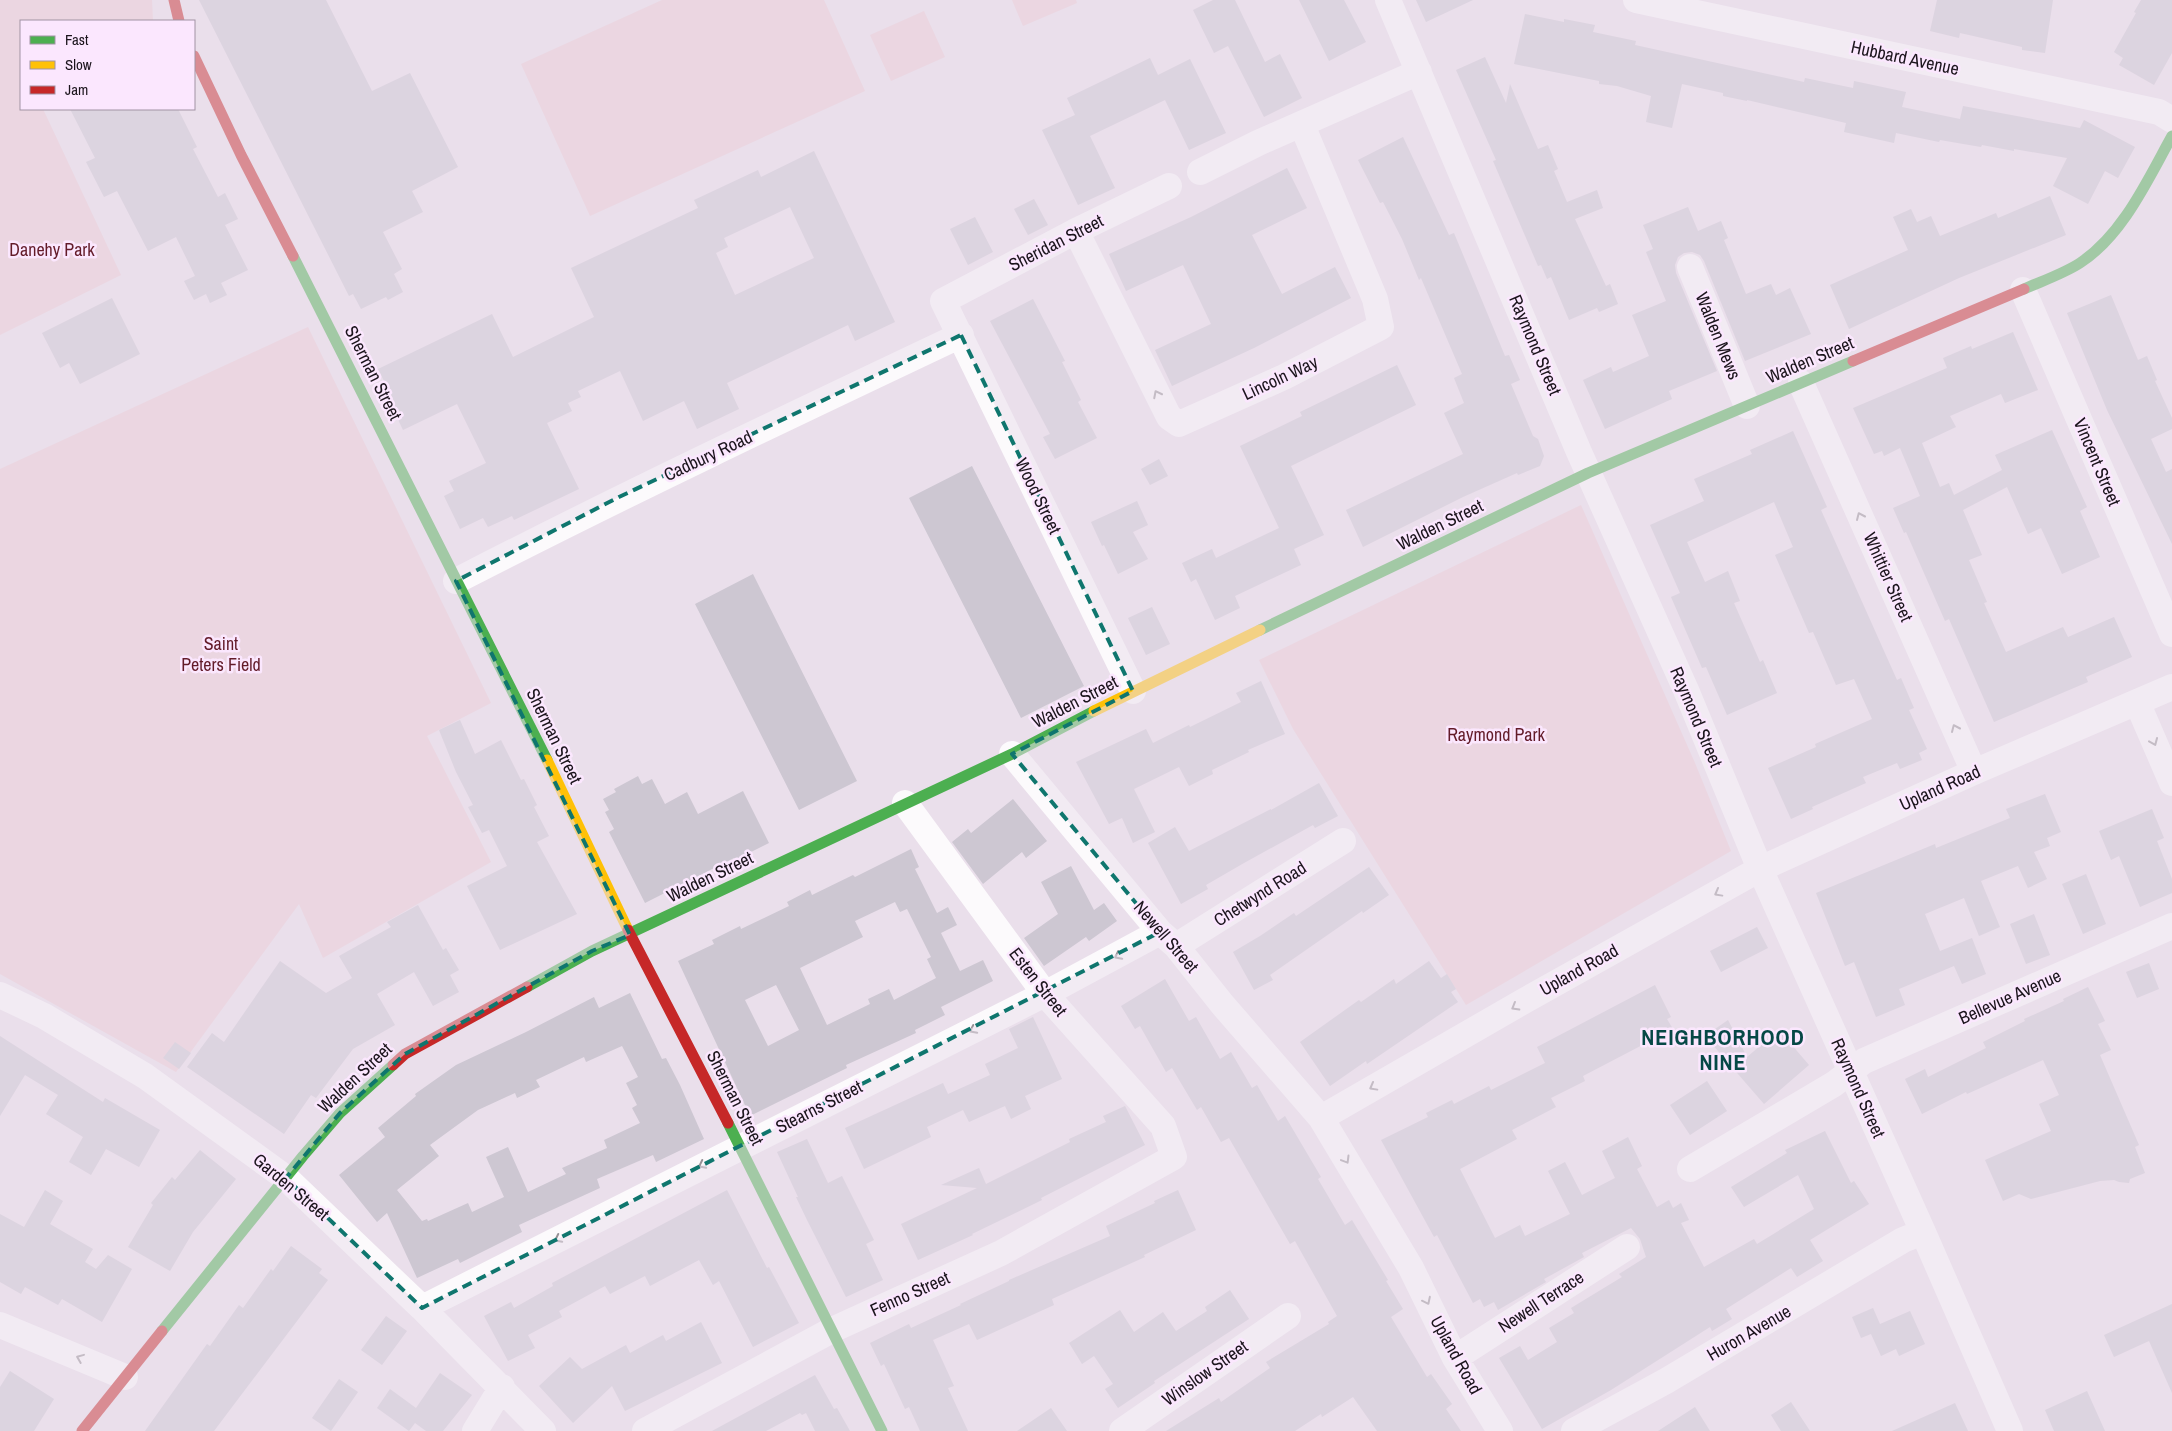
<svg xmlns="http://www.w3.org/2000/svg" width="2172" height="1431" viewBox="0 0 2172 1431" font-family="'Archivo Narrow',sans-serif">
  <rect width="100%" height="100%" fill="#eadfeb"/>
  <path fill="#eecdd4" d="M0 0H152L153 21H21V109H43L121 275 0 335Z
    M662 0H824L865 91 590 216 521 64Z
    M1012 0H1076L1077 3 1023 26Z
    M924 11 945 57 891 81 870 35Z
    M308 327 491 703 427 736 491 862 323 958 299 904 176 1072 0 974V469Z
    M1581 505 1695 763 1731 851 1466 1005 1293 729 1259 660Z"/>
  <path fill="#cdc7d2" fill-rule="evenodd" d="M199 0H326L372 91 410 73 458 167 412 191 423 212 383 232 402 269 394 274 403 292 388 300 386 297 361 309 353 294 349 296Z
    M1213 0H1235L1265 62 1280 54 1302 98 1264 117 1228 46 1214 53 1193 10Z
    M1299 0H1344L1366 42 1329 61Z
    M1416 0H1473L1426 22Z
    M1937 0H2053L2045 53 2022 50V47L1960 33 1959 38 1930 31Z
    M2141 0H2172V53L2154 85 2119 65 2123 58 2114 52 2136 13 2134 12Z
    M1525 14 1564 22V19L1595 25 1593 32 1636 41 1635 45 1804 82 1805 78 1853 88 1854 81 1906 92 1902 107 1960 119 1963 106 2080 128 2084 120 2135 147 2118 178 2105 171 2088 204 2053 186 2067 158 2014 149V151L1982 145 1981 147 1940 140 1939 142 1896 133 1894 143 1844 132 1846 123 1747 100V101L1723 96V93L1682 84 1672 128 1646 122 1651 96 1617 86 1599 84V81L1514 64Z
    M1485 57 1506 103 1510 84 1538 149 1548 145 1558 169 1554 171 1567 202 1597 190 1603 208 1575 219 1606 286 1610 284 1618 304 1599 312 1597 308 1569 320 1551 277 1547 279 1541 265 1538 266 1493 161 1496 160 1456 70Z
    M1150 58 1158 75 1190 59 1226 133 1189 150 1165 100 1090 136 1115 188 1078 205 1042 130 1075 115 1067 98Z
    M70 109H178L197 147 193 149 218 197 225 193 238 219 225 225 248 270 221 283 227 295 210 303 206 294 194 300 184 281 195 276 176 237 148 251 117 191 104 197 86 162 95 158Z
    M1403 137 1449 235 1454 233 1505 356 1509 355 1520 380 1511 384 1533 436 1538 439 1544 456 1540 466 1518 475 1517 473 1463 497 1363 547 1346 510 1463 454 1444 413 1464 403 1454 378 1462 374 1421 278 1419 280 1402 239 1383 202 1380 203 1358 160Z
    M814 151 895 322 855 341 848 325 727 383 739 409 697 429 684 401 643 421 620 371 578 391 581 397 568 403 572 411 547 423 579 489 514 520 512 516 488 527 483 518 460 529 444 496 454 491 449 481 486 463 457 404 403 430 390 403 394 401 378 369 492 314 513 357 594 317 571 268 698 208 694 200 758 170 761 177ZM790 207 814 258 735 295 716 253 728 247 724 238Z
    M1287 168 1307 208 1252 235 1282 294 1335 267 1351 298 1254 348 1172 386 1155 350 1211 324 1183 265 1126 291 1109 254 1191 217Z
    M2050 196 2066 235 1959 278 1849 329 1830 285 1908 250 1893 217 1911 209 1917 222 1931 216 1940 236 1996 213 1998 218Z
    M1034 199 1048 225 1028 235 1014 209Z
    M1688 207 1698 231 1721 221 1728 238 1724 240 1746 294 1771 284 1776 295 1790 288 1811 334 1745 361 1704 261 1700 255 1692 252 1684 253 1678 257 1675 265 1676 273 1717 371 1669 391 1672 399 1605 429 1583 380 1611 367 1613 372 1649 356 1632 315 1666 301 1646 252 1653 249 1643 225Z
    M975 217 993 252 968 265 950 229Z
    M2111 295 2138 360 2147 356 2157 380 2155 381 2172 418V429L2151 439 2166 472 2172 469V544L2107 410 2067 313Z
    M112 298 140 354 80 384 69 363 60 368 42 333Z
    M1033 299 1065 361 1062 362 1081 400 1078 402 1097 438 1055 459 1043 437 1050 434 990 321Z
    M2013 332 2038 390 2005 403 2001 394 1950 416 1956 427 1922 443 1940 487 1949 483 1954 495 2002 470 1995 455 2052 430 2087 507 2080 511 2100 557 2062 574 2041 528 2028 534 2007 487 1963 510 1982 555 1969 560 1987 602 1984 603 2006 652 2063 627 2068 637 2114 617 2132 657 2086 677 2088 682 1994 722 1949 619 1945 621 1906 532 1904 533 1893 508 1920 496 1900 448 1884 456 1882 451 1874 454 1853 408 1947 368 1943 358 1971 346 1972 349Z
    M1397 365 1416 405 1291 466 1324 535 1294 549 1301 565 1235 596 1240 608 1215 620 1196 579 1191 582 1182 563 1212 549 1216 558 1279 528 1240 446 1302 416 1300 412Z
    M1793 431 1827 507 1821 510 1897 680 1901 678 1914 708 1909 710 1927 749 1919 753 1922 760 1900 769 1897 763 1863 777 1866 783 1812 807 1813 809 1791 819 1768 768 1816 747 1815 744 1872 719 1854 679 1836 685 1813 632 1809 633 1775 555 1793 547 1774 502 1687 542 1705 582 1728 571 1740 601 1734 603 1760 662 1763 660 1777 693 1727 715 1706 667 1702 668 1671 597 1680 593 1650 525 1704 501 1694 479 1752 454 1750 450Z
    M1159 459 1168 476 1150 485 1141 469Z
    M972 466 1084 686 1021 718 909 498Z
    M1137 501 1148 525 1133 532 1148 559 1118 574 1104 545 1102 546 1091 522Z
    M753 574 857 781 799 810 695 604Z
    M1152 607 1170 644 1146 655 1128 618Z
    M1261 681 1285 734 1248 750 1249 752 1212 770 1213 774 1189 786 1179 767 1134 789 1155 832 1133 843 1122 818 1109 824 1076 762 1146 729 1153 743 1189 725 1190 727 1241 702 1236 693Z
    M460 720 475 754 501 740 521 780 524 779 537 805 534 807 549 836 537 842 577 914 500 950 467 886 507 866 489 830 482 833 468 807 473 805 456 772 439 730Z
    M638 776 642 784 652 779 665 804 687 792 698 814 743 791 769 843 735 860 734 858 645 903 609 832 614 829 605 812 609 810 603 799 616 792 614 789Z
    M1319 783 1338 816 1315 828 1313 825 1244 863 1206 885 1208 889 1181 904 1148 843 1175 827 1189 851 1271 809V810Z
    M2045 794 2061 832 2047 838 2050 846 2034 852 2047 879 2028 888 2018 866 1981 881 2000 927 1979 936 1964 898 1925 914 1940 951 1972 938 1986 974 1962 984 1954 966 1899 989 1905 1005 1876 1017 1854 962 1845 966 1816 893 1935 844 1936 848 2010 818 2006 809Z
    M1013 799 1047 841 1026 858 1022 852 983 884 952 842 968 829 971 833Z
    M2152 809 2164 838 2157 841 2172 879V893L2140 907 2119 856 2111 860 2099 831Z
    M911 849 919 867 915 869 937 913 948 907 957 925 941 933 960 971 983 960 993 981 941 1007 945 1015 915 1030 916 1033 846 1065 847 1068 750 1116 678 961 714 944 712 940 740 926 741 929 789 906 787 902 810 890 812 895 853 875 855 877ZM895 902 900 912 907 909 931 957 927 959 936 978 894 1000 889 989 868 999 870 1004 827 1025 800 968 863 937 855 921ZM776 985 799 1030 768 1046 745 1000Z
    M1071 866 1094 910 1104 903 1117 921 1089 941 1086 937 1044 966 1024 938 1058 914 1041 882Z
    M1369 867 1389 895 1363 913 1362 911 1270 975 1273 980 1254 990 1233 952 1260 936 1294 913 1296 916Z
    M2086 874 2106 924 2083 934 2062 884Z
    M418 905 443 950 446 948 459 970 450 975 459 992 433 1006 414 972 377 994 395 1025 353 1049 316 1098 311 1095 284 1134 187 1067 212 1033 224 1042 280 961 326 993 352 978 339 956 391 927 387 922Z
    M2034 914 2050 955 2026 964 2010 924Z
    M1757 927 1768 948 1721 972 1710 951Z
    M1429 961 1441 978 1447 974 1456 989 1451 992 1458 1002 1367 1064 1366 1061 1330 1086 1300 1042 1359 1000 1361 1002 1394 979 1396 984Z
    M2149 963 2159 989 2137 998 2126 972Z
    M1165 979 1189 1021 1196 1017 1220 1059 1231 1052 1252 1088 1257 1085 1278 1121 1285 1116 1321 1177 1318 1179 1345 1225 1352 1220 1388 1280 1386 1281 1403 1309 1391 1317 1427 1377 1431 1374 1452 1404 1446 1409 1461 1431H1377L1353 1397 1322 1417 1321 1414 1295 1431H1166L1219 1398 1221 1402 1270 1368 1266 1362 1329 1324 1328 1322 1337 1316 1295 1241 1290 1244 1229 1138 1221 1142 1201 1107 1197 1110 1172 1068 1166 1072 1140 1026 1135 1029 1121 1006Z
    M1655 985 1671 1017 1667 1019 1673 1029 1583 1076 1585 1081 1551 1098 1556 1107 1512 1130 1517 1139 1460 1169 1495 1238 1520 1225 1525 1236 1570 1214 1548 1171 1565 1162 1582 1195 1615 1178 1602 1151 1628 1137 1642 1166 1637 1169 1657 1207 1669 1200 1673 1208 1681 1203 1689 1220 1681 1223 1704 1267 1754 1239 1757 1244 1814 1209 1798 1175 1744 1207 1731 1187 1787 1153 1785 1150 1825 1131 1851 1183 1854 1181 1869 1204 1810 1240 1823 1261 1797 1277 1791 1268 1726 1309 1732 1319 1712 1331 1710 1327 1611 1390 1542 1429 1499 1358 1520 1346 1528 1360 1557 1342 1549 1328 1574 1313 1571 1308 1622 1277 1619 1274 1646 1257 1640 1239 1631 1228 1582 1253 1584 1257 1544 1279 1546 1282 1498 1310 1494 1302 1484 1307 1480 1299 1473 1303 1437 1235 1434 1237 1381 1140 1428 1117 1426 1113 1452 1100 1454 1104 1489 1086 1491 1090 1545 1063 1537 1047Z
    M2088 987 2105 1021 2098 1024 2111 1050 2100 1055 2139 1145 2135 1147 2145 1173 2130 1179 2129 1183 2119 1182 2114 1180 2100 1181 2031 1199 2019 1194 2003 1201 1985 1160 2051 1131 2039 1104 2059 1095 2043 1060 1967 1094 1966 1092 1922 1114 1905 1079 1925 1069 1928 1077 1986 1048 1983 1042 2025 1021 2024 1019 2064 1001 2063 999Z
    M630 993 662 1059 666 1058 680 1085 704 1139 656 1162 653 1155 597 1179 600 1188 519 1225 522 1232 460 1263 458 1259 417 1278 387 1213 377 1222 339 1175 385 1137 378 1128 416 1096 415 1094 456 1065 526 1032 594 997 599 1008ZM622 1046 638 1077 626 1083 637 1105 632 1108 640 1123 604 1140 607 1148 562 1168 566 1174 528 1192 508 1147 486 1157 504 1197 472 1212 468 1203 428 1221 427 1219 422 1221 397 1190 439 1156 430 1145 478 1110 515 1093 517 1098 540 1087 536 1080 584 1057 586 1062Z
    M1033 1017 1062 1079 1025 1096 1031 1109 1011 1119 1005 1106 969 1122 963 1110 927 1127 931 1137 864 1169 845 1128 943 1083 948 1094 990 1075 985 1064 1018 1048 1009 1029Z
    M1728 1020 1747 1057 1779 1030 1809 1065 1764 1104 1705 1036Z
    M0 1036 103 1102 105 1098 160 1130 139 1167 106 1149 91 1175 69 1162 83 1137 46 1114 58 1095 25 1075 0 1116Z
    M175 1042 191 1053 179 1069 163 1058Z
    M1707 1081 1727 1111 1690 1135 1670 1105Z
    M1125 1106 1145 1145 1041 1198 1042 1200 972 1234 973 1235 918 1260 901 1224 977 1188 941 1185 979 1168 986 1184 1070 1142 1069 1139 1106 1122 1103 1116Z
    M807 1139 828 1183 842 1176 874 1240 866 1244 883 1280 846 1297 807 1220 796 1197H798L777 1152Z
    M200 1150 236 1179 193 1232 170 1271 128 1247 153 1205 151 1203 172 1177 175 1180Z
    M45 1190 63 1201 50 1224 93 1249 85 1262 96 1269 108 1255 132 1269 102 1322 62 1299 58 1305 25 1287 21 1294 0 1282V1214L24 1227Z
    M727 1190 767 1268 769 1267 799 1323 753 1347 719 1281 713 1285 699 1260 650 1286 645 1276 610 1294 605 1286 559 1311 562 1317 528 1335 535 1348 508 1361 484 1316 511 1302 514 1308 553 1286 552 1283Z
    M1178 1190 1196 1230 1144 1255 1145 1257 1052 1299 1054 1305 977 1340 969 1324 933 1340 954 1386 948 1388 968 1431H920L909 1407 905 1409 884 1364 881 1366 870 1343 909 1324 911 1328 961 1305 960 1304 1009 1281V1280L1110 1236 1106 1226 1155 1203 1154 1201Z
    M291 1246 322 1269 319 1273 328 1280 214 1431H145L207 1344 210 1346 239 1305 243 1308 271 1269 273 1271Z
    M1230 1290 1249 1319 1154 1381 1155 1383 1118 1408 1105 1389 1113 1384 1094 1356 1082 1364 1069 1343 1120 1310 1134 1332 1163 1312 1176 1331 1207 1311 1205 1307Z
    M2172 1304V1393L2149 1341 2114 1357 2104 1335Z
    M1873 1308 1880 1324 1910 1311 1925 1344 1899 1356 1896 1349 1881 1356 1871 1334 1861 1338 1852 1317Z
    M386 1316 407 1331 382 1365 361 1350Z
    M701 1322 722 1363 625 1411 612 1386 573 1423 539 1386 570 1357 582 1369 626 1345 630 1353 663 1335 666 1341Z
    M10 1371 54 1399 34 1431H0V1387Z
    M440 1373 472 1395 443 1431H426L415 1423 409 1431 377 1408 390 1389 416 1408Z
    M815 1375 834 1409 837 1408 850 1431H815L806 1413 802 1415 800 1413 766 1431H712Z
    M339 1379 358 1392 331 1431 312 1418Z
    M2087 1391 2105 1431H2054L2045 1410Z
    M1791 1402 1810 1431H1781L1771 1415Z
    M1955 1403 1968 1431H1892Z
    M1695 1407 1710 1431H1658Z
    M1051 1408 1067 1431H1017Z"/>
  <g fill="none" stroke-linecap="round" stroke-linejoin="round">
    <path stroke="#fcfafc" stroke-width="26" d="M1388 0 1579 452 1686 690 1760 869 1923 1232 2010 1431
      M1636 0 2159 112 2172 120
      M1200 172 1258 143 1419 72
      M1076 231 1169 417 1179 424 1284 377 1381 327 1375 299 1302 125
      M1690 267 1747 406
      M2023 290 2172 634
      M1801 383 1974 772
      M456 581C623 495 792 415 961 335
      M1133 691 943 301 1076 231 1169 186
      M2137 702 2172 783
      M1012 754 1160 932 1176 946 1222 1004 1321 1118 1411 1268 1455 1358 1500 1431
      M1176 946 1343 841
      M0 995 44 1016 145 1076 286 1178 422 1308 543 1431
      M1321 1118 1524 1001 1760 869 1974 772 2172 687
      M1690 1169 1834 1084 1864 1061 2172 926
      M422 1308 1045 994 1160 932
      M0 1325 125 1377
      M1455 1358 1627 1247
      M475 1431 502 1387
      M645 1431 832 1330 1001 1253 1174 1157 1163 1126 1045 994 905 803
      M1122 1431 1288 1316
      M1574 1431 1666 1381 1903 1240 1923 1232"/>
    <path stroke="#4caf50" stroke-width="11" d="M293 256 547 760
      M2024 289C2042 281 2063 274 2080 263 2123 235 2148 179 2172 136
      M1260 630 1588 473 1853 361
      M527 987 592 951 1012 754 1094 711
      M728 1123 882 1431
      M162 1331 303 1156 340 1113 393 1065"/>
    <path stroke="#ffc107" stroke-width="11" d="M1094 711 1260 630
      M547 760 628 930"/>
    <path stroke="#c62828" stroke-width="11" d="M174 0 179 21
      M194 56 241 155 293 256
      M1853 361 2024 289
      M628 930 728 1123
      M393 1065 405 1054 527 987
      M82 1431 162 1331"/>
  </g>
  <defs><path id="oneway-chevron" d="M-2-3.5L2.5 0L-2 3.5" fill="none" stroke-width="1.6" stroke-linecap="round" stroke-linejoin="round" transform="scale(1.25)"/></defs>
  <g stroke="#979297">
    <use href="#oneway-chevron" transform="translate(1157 394) rotate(-117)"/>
    <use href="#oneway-chevron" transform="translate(1860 516) rotate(-114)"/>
    <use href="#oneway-chevron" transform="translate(1955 728) rotate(-114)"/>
    <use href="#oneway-chevron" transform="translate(2154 742) rotate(67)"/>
    <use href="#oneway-chevron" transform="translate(1718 893) rotate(151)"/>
    <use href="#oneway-chevron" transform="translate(1118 956) rotate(153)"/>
    <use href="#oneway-chevron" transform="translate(1515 1007) rotate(150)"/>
    <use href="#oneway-chevron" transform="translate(973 1030) rotate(153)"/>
    <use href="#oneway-chevron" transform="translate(1373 1087) rotate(151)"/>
    <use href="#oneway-chevron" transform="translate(1346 1160) rotate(59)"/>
    <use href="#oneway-chevron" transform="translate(702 1165) rotate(153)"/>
    <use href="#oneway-chevron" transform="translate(558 1239) rotate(153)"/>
    <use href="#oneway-chevron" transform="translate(1427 1301) rotate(64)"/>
    <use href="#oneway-chevron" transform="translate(80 1358) rotate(-158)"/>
  </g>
  <path d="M0 0H2172V1431H0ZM961 335 1133 691 1012 754 1160 932 422 1308 286 1178 340 1113 405 1054 592 951 630 935 456 581 619 497Z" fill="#eadfeb" fill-opacity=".55" fill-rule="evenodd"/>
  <path fill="none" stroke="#0f766e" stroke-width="4" stroke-dasharray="10 6" stroke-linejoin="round" d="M961 335 1133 691 1012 754 1160 932 422 1308 286 1178 340 1113 405 1054 592 951 630 935 456 581 619 497Z"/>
  <g text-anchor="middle" stroke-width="5" stroke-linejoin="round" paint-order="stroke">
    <g font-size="18" fill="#1b141c" stroke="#fbe7fe">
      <text transform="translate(1905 58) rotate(12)" y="6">Hubbard Avenue</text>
      <text transform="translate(1056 243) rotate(-27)" y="6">Sheridan Street</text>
      <text transform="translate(1718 336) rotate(68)" y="6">Walden Mews</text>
      <text transform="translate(1535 345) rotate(67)" y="6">Raymond Street</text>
      <text transform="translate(1810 360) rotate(-23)" y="6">Walden Street</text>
      <text transform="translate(373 373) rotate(63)" y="6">Sherman Street</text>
      <text transform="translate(1280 378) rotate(-25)" y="6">Lincoln Way</text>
      <text transform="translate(708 456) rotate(-25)" y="6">Cadbury Road</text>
      <text transform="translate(2097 462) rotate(67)" y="6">Vincent Street</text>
      <text transform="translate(1038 496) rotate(64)" y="6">Wood Street</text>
      <text transform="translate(1440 525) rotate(-26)" y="6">Walden Street</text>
      <text transform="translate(1888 577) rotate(66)" y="6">Whittier Street</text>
      <text transform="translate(1075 702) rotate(-27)" y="6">Walden Street</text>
      <text transform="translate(1696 717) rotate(67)" y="6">Raymond Street</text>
      <text transform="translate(554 736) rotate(64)" y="6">Sherman Street</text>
      <text transform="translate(1940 788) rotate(-24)" y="6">Upland Road</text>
      <text transform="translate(710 877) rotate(-26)" y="6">Walden Street</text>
      <text transform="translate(1260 894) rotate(-32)" y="6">Chetwynd Road</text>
      <text transform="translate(1166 937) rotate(49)" y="6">Newell Street</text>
      <text transform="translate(1579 970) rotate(-29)" y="6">Upland Road</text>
      <text transform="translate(1038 982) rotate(52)" y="6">Esten Street</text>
      <text transform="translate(2010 997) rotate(-24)" y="6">Bellevue Avenue</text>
      <text transform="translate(355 1078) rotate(-43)" y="6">Walden Street</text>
      <text transform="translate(1858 1088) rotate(66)" y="6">Raymond Street</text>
      <text transform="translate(735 1098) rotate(63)" y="6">Sherman Street</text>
      <text transform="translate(819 1107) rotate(-27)" y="6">Stearns Street</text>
      <text transform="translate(291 1187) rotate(40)" y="6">Garden Street</text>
      <text transform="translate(910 1294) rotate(-24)" y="6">Fenno Street</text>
      <text transform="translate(1541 1302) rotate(-33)" y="6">Newell Terrace</text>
      <text transform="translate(1749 1333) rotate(-30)" y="6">Huron Avenue</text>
      <text transform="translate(1456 1355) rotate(61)" y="6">Upland Road</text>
      <text transform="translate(1205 1373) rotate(-35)" y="6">Winslow Street</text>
    </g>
    <g font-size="18" fill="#631b29" stroke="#fbe7fe">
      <text x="52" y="256">Danehy Park</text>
      <text x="221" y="650">Saint<tspan x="221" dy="21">Peters Field</tspan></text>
      <text x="1496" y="741">Raymond Park</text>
    </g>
    <g font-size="22" font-weight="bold" letter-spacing="1" fill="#064846" stroke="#fbe7fe">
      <text x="1723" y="1045">NEIGHBORHOOD<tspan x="1723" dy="25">NINE</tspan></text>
    </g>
  </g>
  <rect x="20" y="20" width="175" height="90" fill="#fbe7fe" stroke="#a193a4"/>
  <rect x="30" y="36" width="25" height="8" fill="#4caf50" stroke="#a193a4"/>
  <text x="65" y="45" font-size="15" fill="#1b141c">Fast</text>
  <rect x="30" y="61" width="25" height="8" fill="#ffc107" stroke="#a193a4"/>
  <text x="65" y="70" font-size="15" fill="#1b141c">Slow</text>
  <rect x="30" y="86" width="25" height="8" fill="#c62828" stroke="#a193a4"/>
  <text x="65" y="95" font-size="15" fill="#1b141c">Jam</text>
</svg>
